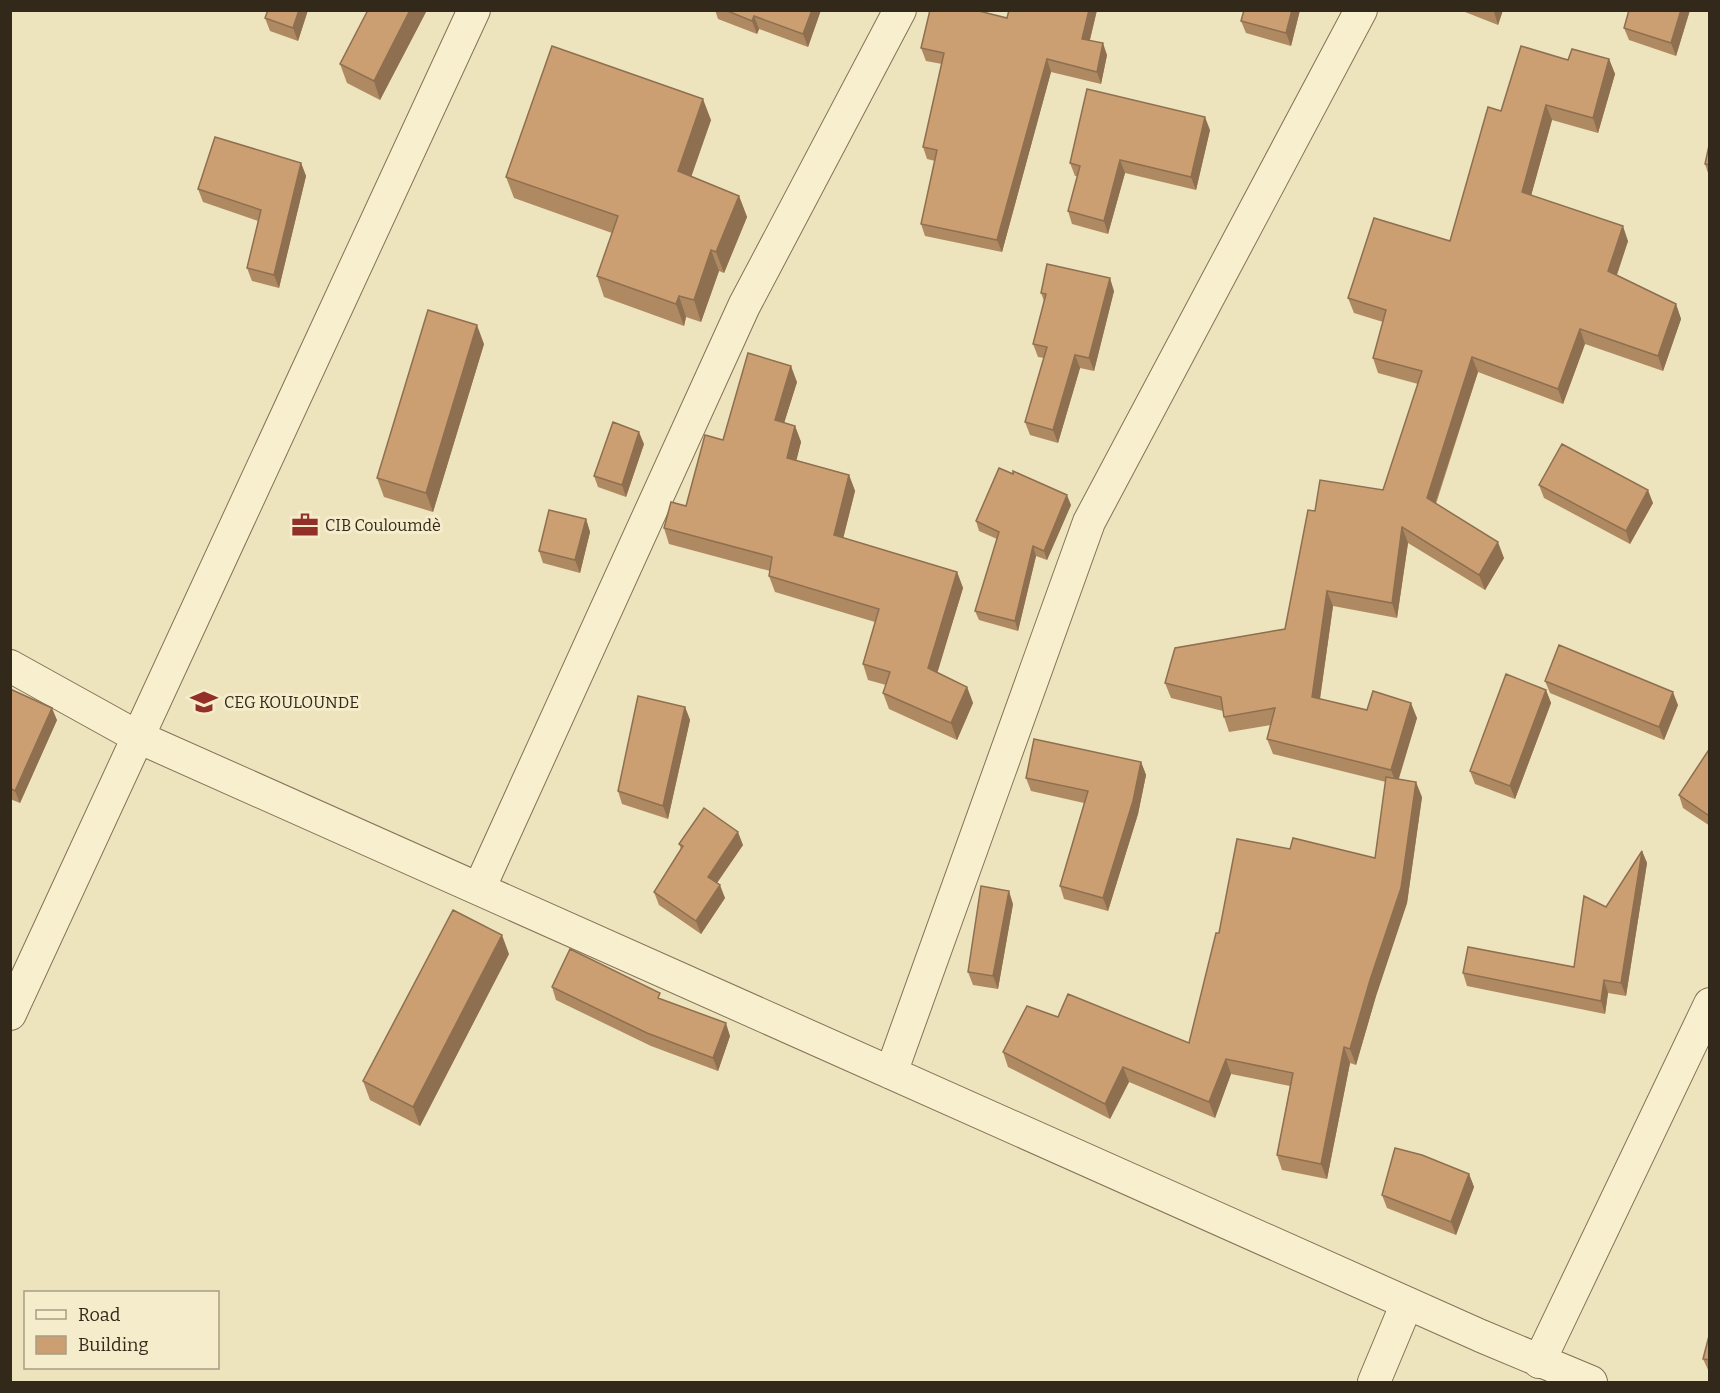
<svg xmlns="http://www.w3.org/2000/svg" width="1720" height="1393" viewBox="0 0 1720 1393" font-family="Bitter,serif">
  <rect width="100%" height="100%" fill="#ede3bc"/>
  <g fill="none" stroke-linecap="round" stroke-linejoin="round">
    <defs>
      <path id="minor" d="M10 666 138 737 1481 1336 1591 1382
        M479 889 744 306 900 10
        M10 1014 474 10
        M891 1073 1089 522 1361 10
        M1539 1362 1710 1004
        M1374 1382 1407 1303"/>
    </defs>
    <use href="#minor" stroke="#847256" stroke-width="34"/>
    <use href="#minor" stroke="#f8efcf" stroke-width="32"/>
  </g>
  <path fill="#af8962" d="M268 10H308L298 41 270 31 265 18Z
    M368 10H427L380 100 347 83 340 64Z
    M715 10H821L808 47 759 29 757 34 718 19Z
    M1097 10 1090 40 1107 55 1101 84 1051 72 1002 252 925 236 921 224 935 161 927 159 923 147 942 64 926 61 921 48 1007 18Z
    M1300 10 1291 46 1246 33 1241 21Z
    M1460 10H1503L1498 25Z
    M1629 10H1690L1676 56 1629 40 1624 28Z
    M1609 59 1615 74 1598 133 1552 120 1531 195 1628 241 1617 275 1676 304 1681 319 1663 371 1585 344 1563 404 1478 372 1436 504 1504 558 1485 590 1408 543 1397 618 1333 606 1320 699 1367 710 1417 718 1398 779 1422 797 1407 903 1376 996 1356 1065 1350 1063 1327 1179 1282 1170 1277 1155 1290 1086 1231 1074 1215 1118 1129 1082 1110 1119 1008 1067 1003 1052 1058 1017 1189 1043 1219 933 1290 849 1375 858 1386 782 1273 754 1267 739 1271 725 1229 732 1224 717 1223 711 1171 698 1165 683 1285 629 1315 511 1383 490 1418 384 1378 373 1373 358 1383 322 1354 313 1348 298 1450 241 1501 111 1568 60Z
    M711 120 691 176 739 196 747 217 724 273 719 271 701 322 686 317 684 326 604 297 597 276 612 233 514 198 506 177Z
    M1210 130 1196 190 1125 173 1108 234 1072 224 1068 211 1077 176H1075L1070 163Z
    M1710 141V173H1708L1705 164Z
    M301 163 306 176 279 288 252 281 247 268 258 221 203 202 198 189Z
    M1114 291 1094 371 1080 368 1058 443 1030 435 1025 422 1044 358 1038 357 1033 344 1044 301 1041 293Z
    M484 344 433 512 384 497 377 478Z
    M797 382 784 423 795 426 801 442 796 460 849 475 855 491 843 538 957 572 963 588 937 672 967 687 973 703 957 740 889 709 883 693 886 685 868 680 863 664 875 622 775 592 769 576 770 571 669 544 664 528 686 506 723 440Z
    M644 444 626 497 598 487 594 476Z
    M1539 485 1653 503 1630 544 1544 498Z
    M1071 505 1047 560 1036 556 1018 631 979 620 975 611 997 539 979 531 976 521Z
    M586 519 590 532 580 573 543 563 539 551Z
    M1545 681 1678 705 1664 740 1550 693Z
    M10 689 57 720 20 803 10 799Z
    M1546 690 1551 703 1515 799 1475 784 1470 771Z
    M685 707 690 720 668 819 622 804 618 791Z
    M1710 748V826L1683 808 1679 795Z
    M1141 762 1146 775 1138 814 1108 911 1064 899 1060 886 1084 803 1031 791 1026 778Z
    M679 844 743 845 717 883 725 898 701 934 659 905 654 892 681 849Z
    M1642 851 1647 863 1626 996 1608 993 1605 1014 1467 986 1463 973 1574 967 1606 907Z
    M1013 904 998 989 973 985 968 972Z
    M509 954 420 1126 370 1100 363 1081Z
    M552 987 663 1000 730 1036 718 1071 651 1046 556 1000Z
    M1469 1174 1474 1187 1456 1235 1387 1208 1382 1195Z
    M1710 1332V1374L1703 1359Z"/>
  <path fill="#8e6f50" d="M299 10H308L298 41 293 28Z
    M410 10H427L380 100 374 81Z
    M812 10H821L808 47 803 34Z
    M1089 10H1097L1087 51 1082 39Z
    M1292 10H1300L1291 46 1286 33Z
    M1494 10H1503L1498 25 1494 12Z
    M1681 10H1690L1676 56 1671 43Z
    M754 16 759 29 757 34 752 21Z
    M1103 43 1107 55 1101 84 1097 72Z
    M1047 59 1051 72 1002 252 997 240Z
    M1609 59 1615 74 1598 133 1593 118Z
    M703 99 711 120 686 192 678 171Z
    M1546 105 1552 120 1528 207 1522 192Z
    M1205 117 1210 130 1196 190 1191 177Z
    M1120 160 1125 173 1108 234 1104 221Z
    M301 163 306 176 279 288 274 275Z
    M739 196 747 217 724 273 716 252Z
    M1623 226 1628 241 1613 286 1608 271Z
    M711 250 719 271 701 322 694 300Z
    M1110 278 1114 291 1094 371 1089 358Z
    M679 296 686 317 684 326 676 304Z
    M1676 304 1681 319 1663 371 1658 356Z
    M477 325 484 344 433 512 426 493Z
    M1580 329 1585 344 1563 404 1558 389Z
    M1075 355 1080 368 1058 443 1053 430Z
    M1472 357 1478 372 1432 513 1427 498Z
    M791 366 797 382 780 436 775 420Z
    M795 426 801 442 793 474 787 458Z
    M639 432 644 444 626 497 622 485Z
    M849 475 855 491 840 551 834 535Z
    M1648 490 1653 503 1630 544 1626 531Z
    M1067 495 1071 505 1047 560 1044 551Z
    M586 519 590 532 580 573 575 560Z
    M1402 527 1408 543 1397 618 1392 603Z
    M1498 542 1504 558 1485 590 1479 575Z
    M1033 546 1036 556 1018 631 1015 621Z
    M957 572 963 588 934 684 928 668Z
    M1327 591 1333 606 1318 712 1312 697Z
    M967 687 973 703 957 740 951 723Z
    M1546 690 1551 703 1515 799 1510 786Z
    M1673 692 1678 705 1664 740 1659 727Z
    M1411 703 1417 718 1397 785 1391 770Z
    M685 707 690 720 668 819 663 806Z
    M52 708 57 720 20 803 15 791Z
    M1141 762 1146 775 1138 814 1108 911 1103 898Z
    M1416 782 1422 797 1407 903 1376 996 1356 1065 1350 1049Z
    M738 832 743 845 712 890 708 877Z
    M1642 851 1647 863 1626 996 1621 983Z
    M720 885 725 898 701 934 696 921Z
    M1009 891 1013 904 998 989 993 976Z
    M502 935 509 954 420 1126 413 1107Z
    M1604 980 1608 993 1605 1014 1601 1001Z
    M726 1023 730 1036 718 1071 713 1058Z
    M1344 1047 1350 1063 1327 1179 1321 1164Z
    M1226 1059 1231 1074 1215 1118 1209 1102Z
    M1123 1067 1129 1082 1110 1119 1105 1104Z
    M1469 1174 1474 1187 1456 1235 1451 1222Z"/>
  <path fill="#cb9f72" stroke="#8e6f50" stroke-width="1.5" d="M268 10H299L293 28 265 18Z
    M368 10H410L374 81 340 64Z
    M725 10H812L803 34 754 16 752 21Z
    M930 10H975L1007 18 1009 10H1089L1082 39 1103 43 1097 72 1047 59 997 240 921 224 937 150 923 147 944 53 921 48Z
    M1244 10H1292L1286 33 1241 21Z
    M1629 10H1681L1671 43 1624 28Z
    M552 46 703 99 678 171 739 196 716 252 711 250 694 300 679 296 676 304 597 276 618 216 506 177Z
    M1521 46 1568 60 1572 49 1609 59 1593 118 1546 105 1522 192 1623 226 1608 271 1676 304 1658 356 1580 329 1558 389 1472 357 1427 498 1498 542 1479 575 1402 527 1392 603 1327 591 1312 697 1367 710 1373 691 1411 703 1391 770 1267 739 1275 708 1224 717 1221 697 1165 683 1175 648 1285 629 1308 510 1315 511 1320 480 1383 490 1422 371 1373 358 1386 310 1348 298 1374 218 1450 241 1488 107 1501 111Z
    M1087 89 1205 117 1191 177 1120 160 1104 221 1068 211 1080 166 1070 163Z
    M215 137 301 163 274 275 247 268 261 210 198 189Z
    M1710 141V165L1705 164Z
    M1047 264 1110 278 1089 358 1075 355 1053 430 1025 422 1047 347 1033 344 1046 294 1041 293Z
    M428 310 477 325 426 493 377 478Z
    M748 353 791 366 775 420 795 426 787 458 849 475 834 535 957 572 928 668 967 687 951 723 883 693 890 672 863 664 879 609 769 576 772 557 664 528 671 502 686 506 705 435 723 440Z
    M613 422 639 432 622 485 594 476Z
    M1562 444 1648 490 1626 531 1539 485Z
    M999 468 1013 474V471L1067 495 1044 551 1033 546 1015 621 975 611 999 532 976 521Z
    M549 510 586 519 575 560 539 551Z
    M1559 645 1673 692 1659 727 1545 681Z
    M1506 674 1546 690 1510 786 1470 771Z
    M10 689 52 708 15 791 10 788Z
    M638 696 685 707 663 806 618 791Z
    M1034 739 1141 762 1133 801 1103 898 1060 886 1088 791 1026 778Z
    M1710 748V813L1708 815 1679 795Z
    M1386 777 1416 782 1401 888 1370 980 1350 1049 1344 1047 1321 1164 1277 1155 1293 1073 1226 1059 1209 1102 1123 1067 1105 1104 1003 1052 1027 1006 1058 1017 1068 994 1189 1043 1216 933H1219L1237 839 1290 849 1293 838 1375 858Z
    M704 808 738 832 708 877 720 885 696 921 654 892 683 846 679 844Z
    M1642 851 1621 983 1604 980 1601 1001 1463 973 1468 947 1574 967 1584 896 1606 907Z
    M981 886 1009 891 993 976 968 972Z
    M453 910 502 935 413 1107 363 1081Z
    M570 949 660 993 658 998 726 1023 713 1058 647 1033 552 987Z
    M1395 1148 1422 1155 1469 1174 1451 1222 1382 1195Z
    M1710 1332V1360L1703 1359Z"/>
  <defs>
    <symbol id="office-bare" viewBox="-9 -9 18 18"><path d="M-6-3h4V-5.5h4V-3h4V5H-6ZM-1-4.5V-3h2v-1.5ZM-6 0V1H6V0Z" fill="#922f27" stroke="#f5eccb" stroke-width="2.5" paint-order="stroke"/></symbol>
    <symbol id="school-bare" viewBox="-9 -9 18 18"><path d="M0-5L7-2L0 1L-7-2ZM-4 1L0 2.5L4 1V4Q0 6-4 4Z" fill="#922f27" stroke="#f5eccb" stroke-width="2.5" paint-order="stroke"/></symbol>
  </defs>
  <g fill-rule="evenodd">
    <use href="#office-bare" x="286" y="506" width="38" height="38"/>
    <use href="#school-bare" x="185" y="683" width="38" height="38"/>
  </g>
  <g text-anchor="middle" stroke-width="6" stroke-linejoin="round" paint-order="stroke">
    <g font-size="16" fill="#33291b" stroke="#f5eccb" text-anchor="start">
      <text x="325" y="531">CIB Couloumdè</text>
      <text x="224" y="708">CEG KOULOUNDE</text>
    </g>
  </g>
  <rect width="1720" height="1393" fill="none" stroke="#33291b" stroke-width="24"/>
  <rect x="24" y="1291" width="195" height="78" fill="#f5eccb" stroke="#a79e85" stroke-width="1.5"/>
  <rect x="36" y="1310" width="30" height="9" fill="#f8efcf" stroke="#a79e85" stroke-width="1.5"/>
  <text x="78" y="1321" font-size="18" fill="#33291b">Road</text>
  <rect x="36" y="1336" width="30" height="18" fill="#cb9f72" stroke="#a79e85" stroke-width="1.5"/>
  <text x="78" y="1351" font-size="18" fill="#33291b">Building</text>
</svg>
